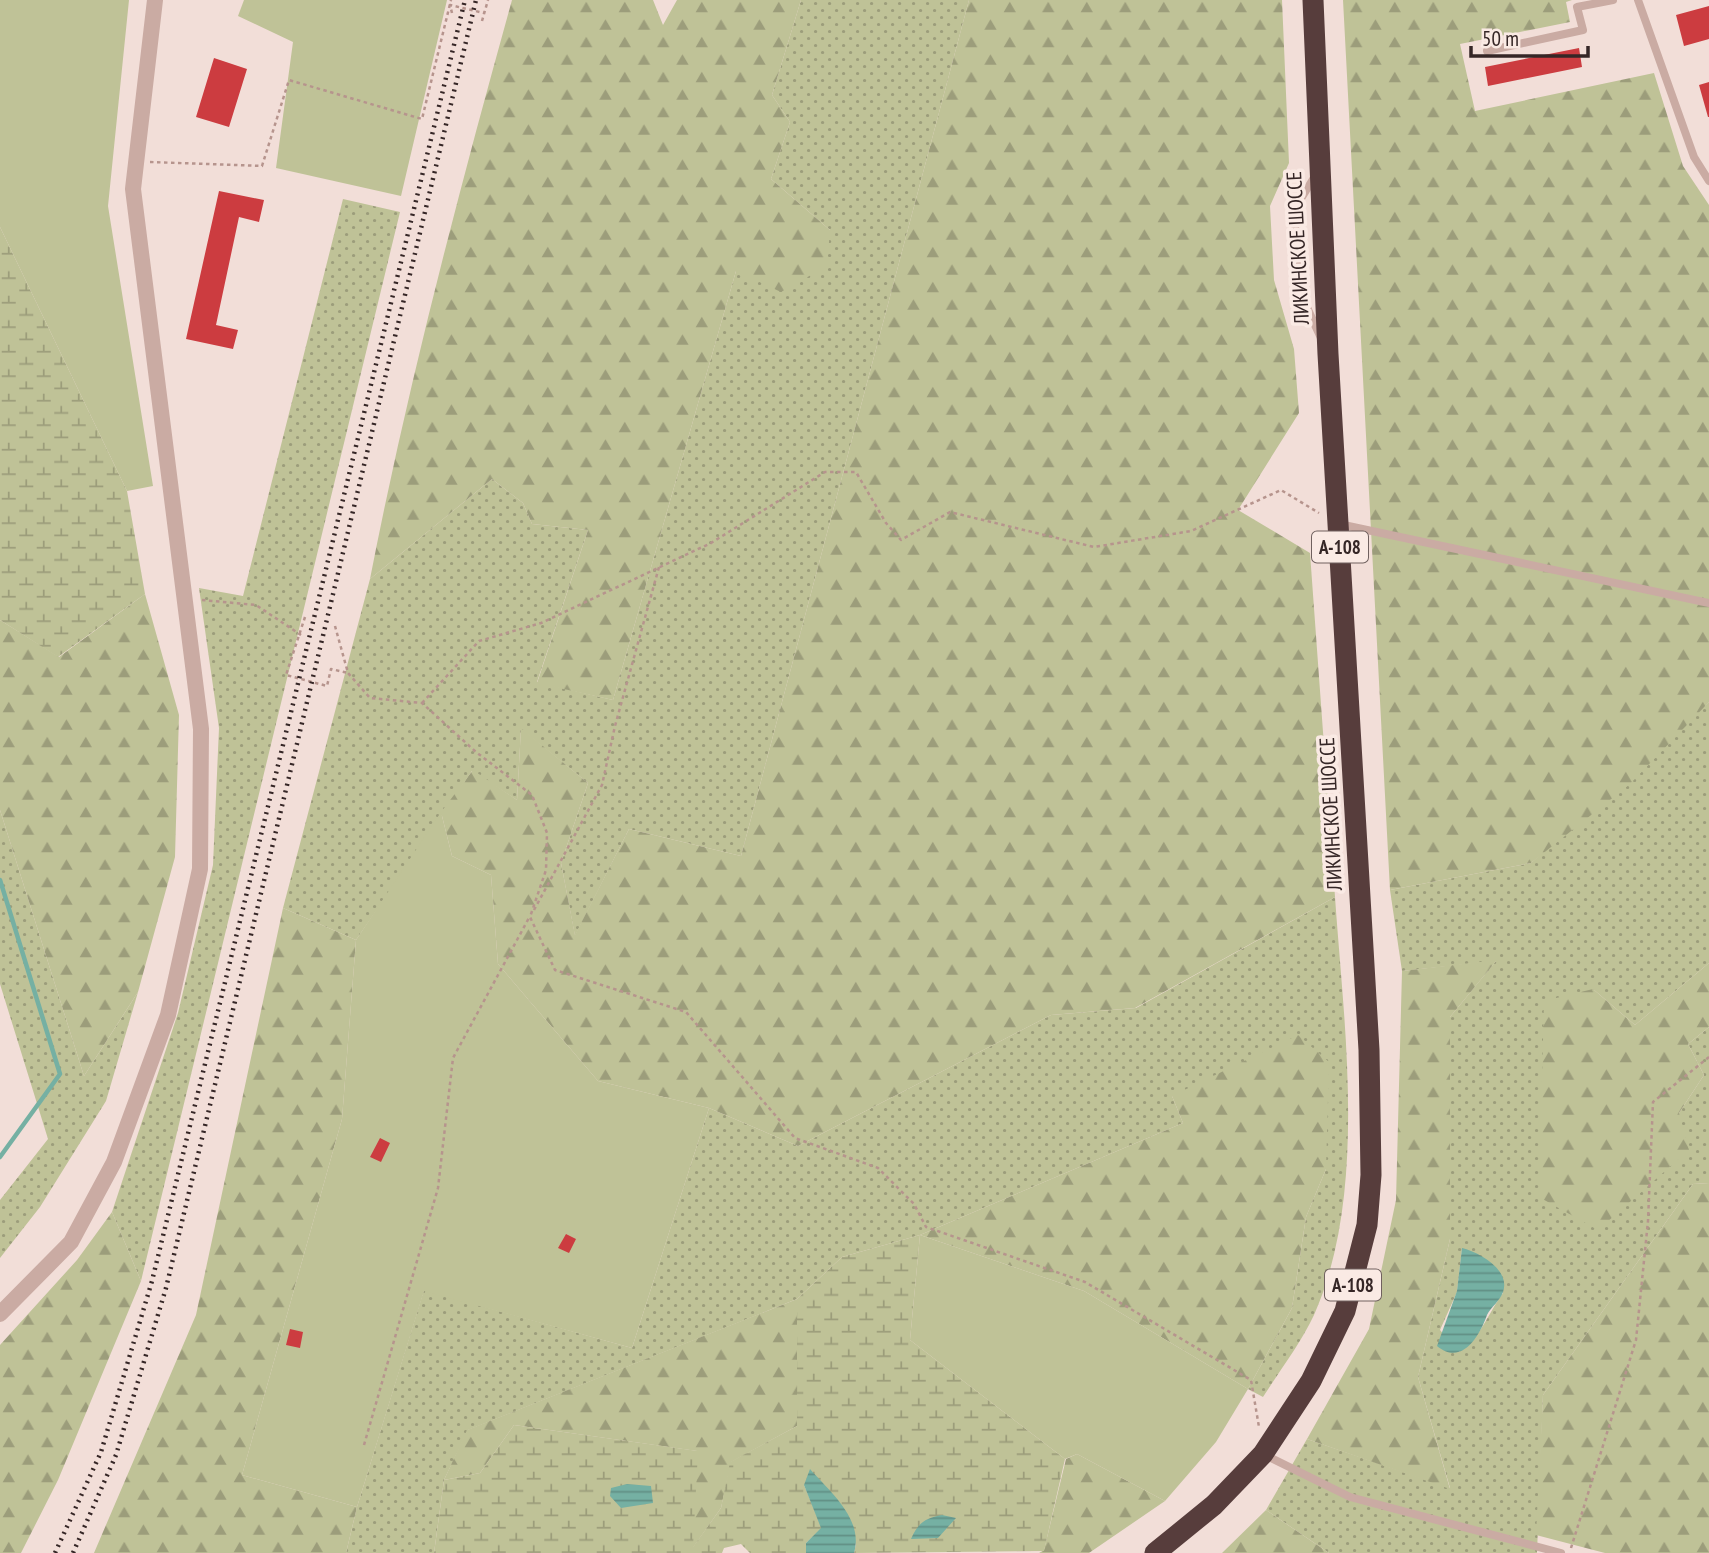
<svg xmlns="http://www.w3.org/2000/svg" width="1709" height="1553" viewBox="0 0 1709 1553" font-family="'PT Sans Narrow',sans-serif">
  <defs>
    <pattern id="grass-dots" width="8" height="8" patternUnits="userSpaceOnUse" patternTransform="scale(1.75)"><rect width="8" height="8" fill="#bfc297"/><path d="M2 2h.1M6 6h.1" fill="none" stroke="#9c9d7b" stroke-width="1.8" stroke-linecap="round"/></pattern>
    <pattern id="forest-firs" width="22" height="20" patternUnits="userSpaceOnUse" patternTransform="scale(1.75)"><rect width="22" height="20" fill="#bfc297"/><path d="M5 1l3.5 6h-7zM16 11l3.5 6h-7z" fill="#9c9d7b"/></pattern>
    <pattern id="wetland-marsh" width="20" height="14" patternUnits="userSpaceOnUse" patternTransform="scale(1.75)"><rect width="20" height="14" fill="#bfc297"/><path d="M1 5h8M5 5V1M11 12h8M15 12V8" fill="none" stroke="#9c9d7b"/></pattern>
    <pattern id="water-rules" width="6" height="5" patternUnits="userSpaceOnUse" patternTransform="scale(1.75)"><rect width="6" height="5" fill="#75b0a3"/><path d="M0 2.5h6" fill="none" stroke="#618f85"/></pattern>
  </defs>
  <rect width="100%" height="100%" fill="#f2ded8"/>
  <path fill="url(#grass-dots)" fill-rule="evenodd" d="M801 0H969L741 856 629 829 575 936 561 863 588 783 521 729 517 800 472 771 356 940 283 908 370 579 492 479 523 503 532 524 588 530 537 682 613 700 736 271 830 230 771 179 790 122 772 95Z
    M343 199 400 212 141 1281 112 1212 178 1013 213 865 219 728 199 588 243 596Z
    M1709 702V963L1635 1025 1593 989 1679 1113 1704 1075 1688 1044 1709 1027V1183L1693 1184 1543 1395 1537 1553H1329L1266 1510 1307 1439 1450 1488 1418 1377 1450 1239V1017L1496 961 1402 971 1390 890 1531 863ZM1462 1249 1503 1293C1487 1315 1482 1336 1459 1352L1440 1330 1457 1292Z
    M0 810 84 1076 138 992 106 1101 40 1207 0 1258V1200L48 1139 0 984Z
    M1335 897C1344 1027 1368 1193 1314 1315 1301 1343 1280 1370 1263 1397L1248 1389 1292 1308 1306 1217 1326 1169 1172 1096 1183 1123 920 1235 842 1257 797 1299 468 1430 444 1480 434 1553H346L357 1507 424 1290 632 1348 709 1108 798 1146 1051 1015 1136 1008Z"/>
  <path fill="url(#forest-firs)" d="M512 0H653L663 25 677 0H801L772 95 790 122 771 179 830 230 827 266 781 292 736 271 613 700 537 683 588 530 532 524 523 503 492 479 370 579C408 384 459 191 512 0Z
    M969 0H1282L1289 163 1270 206 1274 280 1294 349 1299 413 1238 510 1310 553 1335 897 1135 1008 1051 1015 798 1146 709 1108 598 1081 498 964 491 875 452 856 441 812 473 770 517 800 521 728 588 783 561 863 575 935 629 829 741 856Z
    M1343 0H1572L1566 2 1570 22 1460 44 1475 111 1654 73 1683 166 1709 205V702L1630 784 1531 863 1390 890Z
    M145 594 179 715 175 857 138 992 84 1076 0 810V620L59 657Z
    M283 908 356 940 342 1119 242 1475 357 1507 346 1553H94L196 1315Z
    M1497 960 1450 1017V1239L1418 1377 1450 1489 1307 1439 1369 1329 1396 1200 1402 971Z
    M1709 963V1027L1688 1044 1704 1075 1679 1113 1689 1150 1598 1230 1539 1197 1544 1001 1593 989 1635 1025Z
    M1298 1035 1329 1062 1326 1169 1306 1217 1292 1308 1248 1389 1084 1291 920 1235 1183 1123 1172 1096Z
    M1709 1183V1553H1605L1536 1535 1543 1395 1693 1184Z
    M112 1212 141 1281 58 1480 21 1553H0V1345L77 1260Z
    M797 1299V1426L731 1462 721 1508 692 1549 697 1451 514 1425 480 1473 444 1480 467 1430Z
    M1077 1454 1165 1501 1089 1553H1039L1044 1550 1066 1459Z
    M1266 1510 1329 1553H1222Z"/>
  <path fill="url(#wetland-marsh)" d="M0 227 127 491 145 594 58 657 0 620Z
    M920 1235 910 1340 1065 1459 1044 1551 854 1553 856 1544 804 1485 822 1528 806 1543V1553H750L741 1544 724 1548 722 1553H434L444 1480 480 1473 514 1425 698 1451 693 1547 721 1508 730 1462 797 1426V1299L842 1257Z"/>
  <path fill="#bfc297" d="M0 0H129L108 206 153 486 127 491 0 227Z
    M244 0H447L401 196 276 168 293 42 238 16Z
    M441 812 452 856 491 875 498 964 598 1081 709 1108 632 1348 424 1291 357 1507 242 1475 342 1119 356 940Z
    M920 1235 1084 1291 1248 1389 1216 1442 1165 1501 1077 1454 1065 1459 910 1340Z"/>
  <path fill="url(#water-rules)" d="M1462 1248C1479 1252 1511 1270 1503 1292 1500 1301 1491 1307 1487 1315 1480 1335 1462 1367 1437 1346L1457 1291Z
    M810 1469C830 1492 864 1519 854 1553H806V1543L821 1528 804 1485Z
    M627 1484 651 1486 653 1503 621 1508 610 1496 611 1488Z
    M942 1515 956 1518 938 1538 911 1539C918 1523 925 1518 942 1515Z"/>
  <g fill="none" stroke-linecap="round" stroke-linejoin="round">
    <path stroke="#75b0a3" stroke-width="4.5" d="M0 880 60 1074 0 1157"/>
  </g>
  <path fill="#cc3c40" d="M1709 6V39L1684 46 1676 15Z
    M1579 48 1582 67 1488 86 1485 67Z
    M214 58 247 69 229 127 196 117Z
    M1709 82V117H1708L1699 85Z
    M219 191 264 200 259 222 239 217 216 325 238 330 233 349 186 339Z
    M380 1138 390 1143 381 1162 370 1157Z
    M566 1234 576 1239 569 1253 558 1248Z
    M290 1329 303 1332 300 1348 286 1345Z"/>
  <g fill="none" stroke-linecap="round" stroke-linejoin="round">
    <path stroke="#b6948d" stroke-width="2.5" stroke-dasharray="3.5 3.5" stroke-linecap="butt" d="M452 13 450 5 484 13
      M482 21 488 0
      M150 162 262 166 289 80 422 119 451 0
      M202 600 256 605 301 635
      M305 617 286 675 327 686 331 669 348 673
      M335 626 348 673 370 698 422 703 476 752 532 795 547 833 546 870 530 917 555 970 686 1012 795 1138 878 1168 914 1204 926 1227 1085 1282 1251 1380 1259 1427
      M422 703 479 641 541 623 711 543 825 472H856L886 523 901 540 950 512 1094 547 1191 531 1281 490 1319 513
      M534 910 602 785 615 726 659 567
      M364 1445 438 1188 453 1058 530 916
      M1571 1548 1636 1340 1648 1221 1653 1102 1709 1057"/>
    <path stroke="#caaba3" stroke-width="8" d="M1638 0 1694 157 1709 181
      M1487 51 1583 30 1577 7 1613 0
      M1315 176 1294 210 1299 290 1321 338
      M1339 524 1709 603
      M1263 1454 1350 1497 1561 1553"/>
    <path stroke="#caaba3" stroke-width="16" d="M0 1314 71 1242 114 1162 168 1015 200 869 201 729 133 189 155 0"/>
    <path stroke="#573d3c" stroke-width="21" d="M1155 1553 1214 1505 1263 1454 1311 1381 1345 1311 1367 1225 1371 1175 1369 1050 1328 354 1313 0"/>
    <path stroke="#352626" stroke-width="4.5" stroke-dasharray="2 5" stroke-linecap="butt" d="M55 1553 101 1452 152 1281 465 0
      M73 1553 116 1455 166 1288 476 0"/>
  </g>
  <g text-anchor="middle" stroke-width="7" stroke-linejoin="round" paint-order="stroke">
    <g fill="#faeae4" stroke="#70615f" stroke-width="2">
      <rect x="1312" y="531.5" width="56" height="31" rx="5"/>
      <rect x="1325" y="1269.5" width="56" height="31" rx="5"/>
    </g>
    <g font-size="19" font-weight="bold" fill="#352626">
      <text x="1340" y="554">А-108</text>
      <text x="1353" y="1292">А-108</text>
    </g>
    <g font-size="21" fill="#352626" stroke="#faeae4">
      <text transform="translate(1298 248) rotate(-93)" y="7">ЛИКИНСКОЕ ШОССЕ</text>
      <text transform="translate(1331 814) rotate(-93)" y="7">ЛИКИНСКОЕ ШОССЕ</text>
    </g>
  </g>
  <path d="M1471 46v10h117v-10" fill="none" stroke="#352626" stroke-width="3.5"/>
  <text x="1482" y="46" font-size="21" fill="#352626" stroke="#faeae4" stroke-width="5" paint-order="stroke">50 m</text>
</svg>
